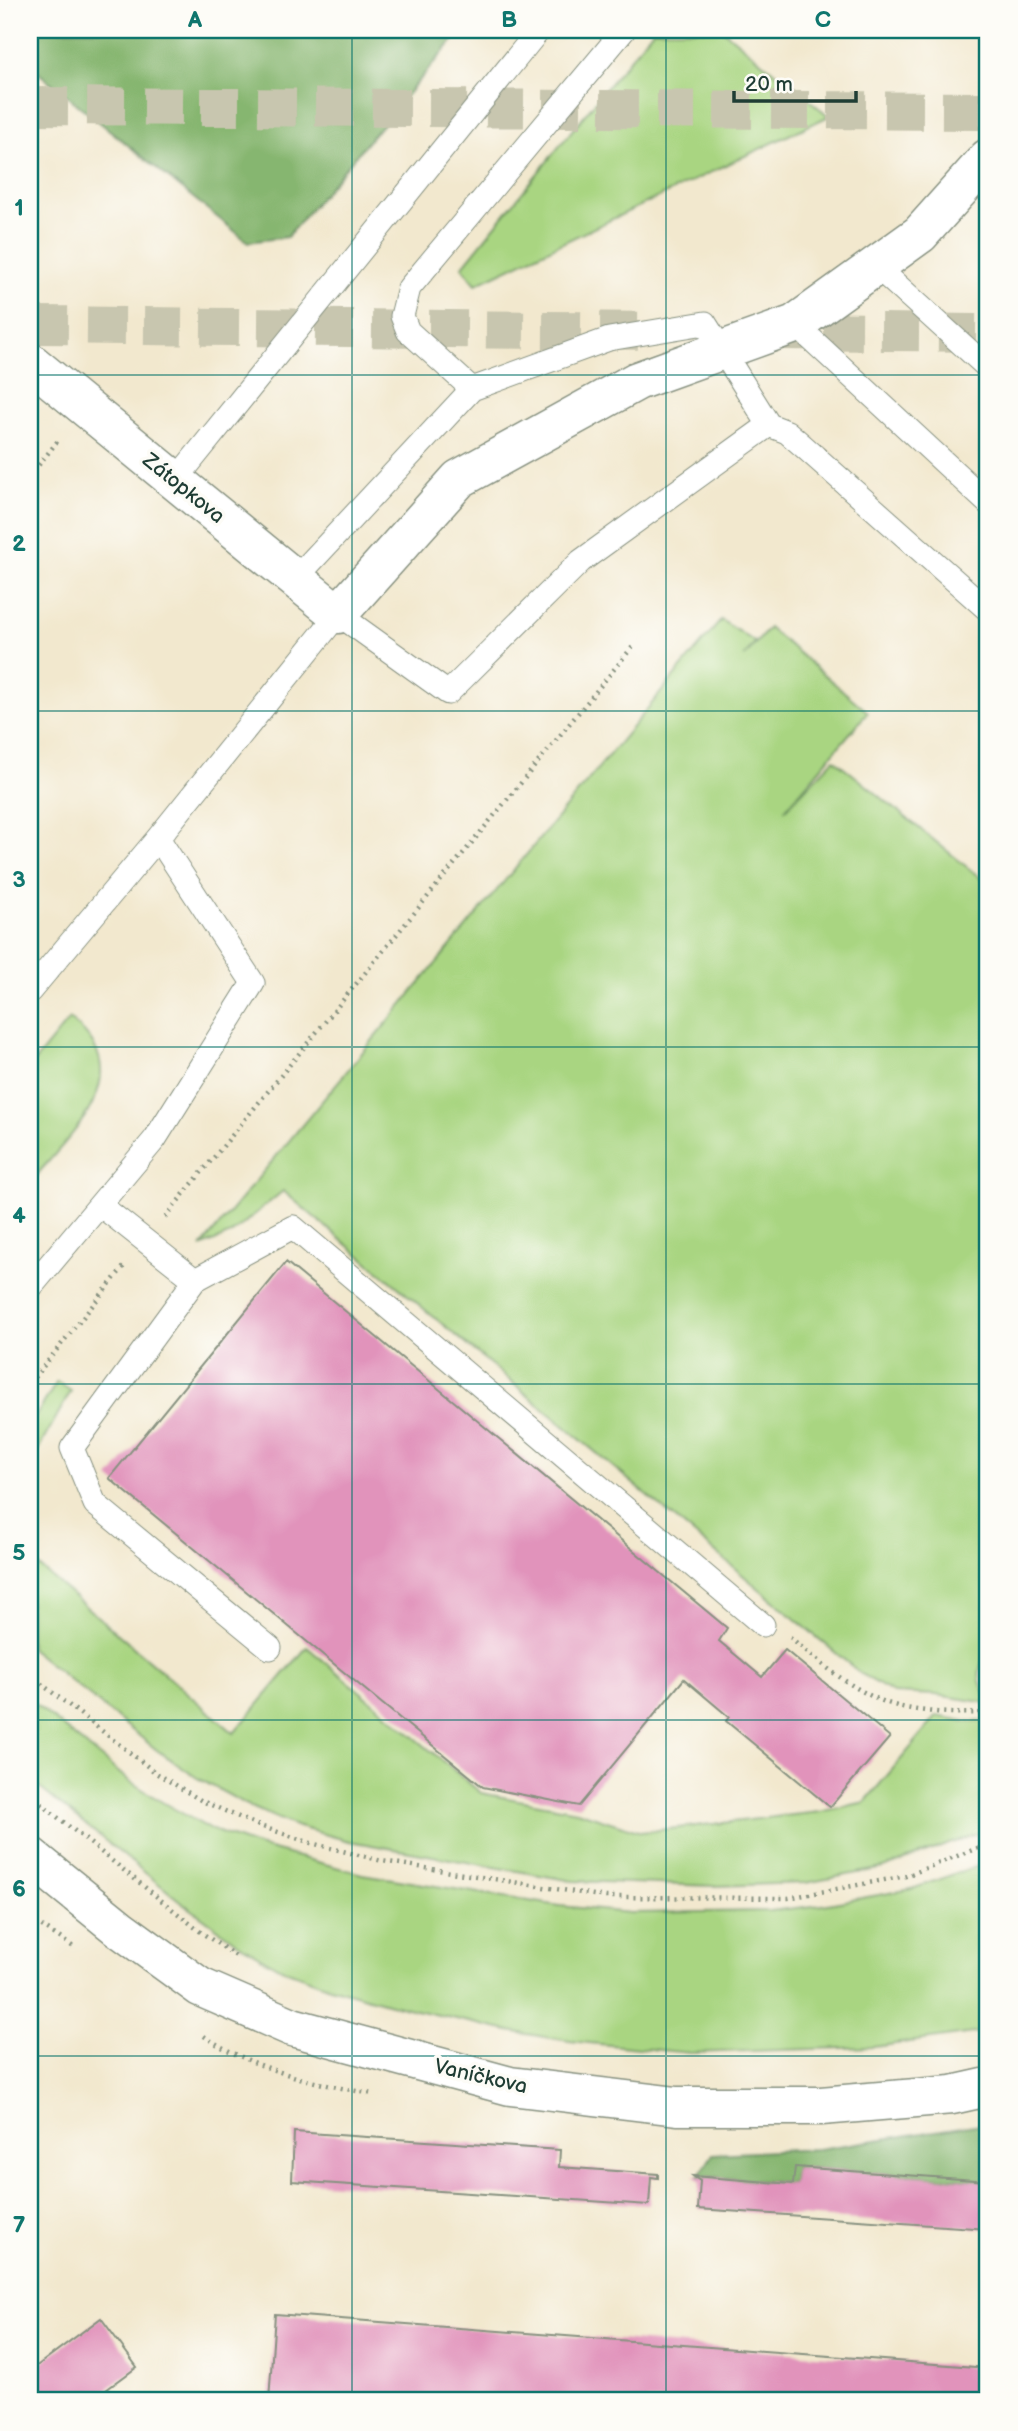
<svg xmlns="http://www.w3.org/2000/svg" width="1018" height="2431" viewBox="0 0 1018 2431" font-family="'Balsamiq Sans',sans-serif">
  <rect width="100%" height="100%" fill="#fdfcf7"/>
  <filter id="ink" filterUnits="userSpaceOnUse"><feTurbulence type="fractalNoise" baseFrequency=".0143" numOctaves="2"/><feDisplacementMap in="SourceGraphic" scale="14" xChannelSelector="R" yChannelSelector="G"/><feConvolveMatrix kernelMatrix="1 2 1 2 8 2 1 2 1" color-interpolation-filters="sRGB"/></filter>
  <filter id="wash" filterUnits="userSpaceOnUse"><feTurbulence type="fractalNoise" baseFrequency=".00686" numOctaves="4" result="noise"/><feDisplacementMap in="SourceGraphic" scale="28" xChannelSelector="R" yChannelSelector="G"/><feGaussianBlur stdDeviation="1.57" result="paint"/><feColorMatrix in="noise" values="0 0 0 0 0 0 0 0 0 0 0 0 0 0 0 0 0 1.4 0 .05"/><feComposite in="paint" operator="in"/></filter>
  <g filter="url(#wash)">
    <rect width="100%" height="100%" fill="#f2e8ce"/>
    <path fill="#a9d581" stroke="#64895a" stroke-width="2" d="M653 30H723L829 116 476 284 462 267Z
      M721 620 755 642 744 657 769 628 868 712 784 811 834 759 988 884V1646C985 1656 977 1670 980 1681 982 1690 988 1693 988 1703L936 1695 893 1693 861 1674 283 1191 231 1234 201 1247Z
      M69 1019C144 1074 70 1134 30 1183V1067Z
      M57 1382 71 1391 30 1464V1425Z
      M30 1559 234 1733 307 1647 481 1793 577 1811 641 1832 820 1812 865 1802 937 1716 970 1722 988 1721V1830L883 1868 806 1883 714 1886 573 1881 349 1841 295 1826 251 1807 197 1778 158 1751 30 1648Z
      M30 1700 128 1780 162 1802 210 1829 254 1845 362 1874 560 1906 630 1913 770 1911 822 1905 912 1889 988 1862V2031L874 2047 690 2053 569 2041 509 2031 390 2004 330 1987 277 1967 236 1942 180 1901 30 1780Z"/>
    <path fill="#86b66f" stroke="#527a52" stroke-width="2" d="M30 30H462L287 237 248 242 30 66Z
      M988 2123V2181L795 2167 793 2184 699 2176 713 2154 818 2149Z"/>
    <g id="blocks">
      <path fill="#e193bb" d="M286 1262 727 1628 719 1641 762 1677 785 1650 890 1737 830 1807 726 1721 729 1717 684 1679 579 1806 483 1787 109 1478Z
        M294 2132 560 2150 559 2167 658 2174V2178L651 2177 649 2205 292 2181Z
        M795 2167 988 2181V2229L698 2209 700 2181 693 2176 793 2184Z
        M275 2314 988 2368V2401H269Z
        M101 2318 137 2367 91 2401H30V2371Z"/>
    </g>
  </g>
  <g filter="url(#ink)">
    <use href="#blocks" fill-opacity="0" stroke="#889281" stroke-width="2"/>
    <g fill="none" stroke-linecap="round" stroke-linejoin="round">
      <path stroke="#c8c6af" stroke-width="38" stroke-dasharray="38 19" stroke-linecap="butt" d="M30 106 988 111
        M30 325 654 331
        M767 331 988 333"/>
      <defs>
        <path id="lane" d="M877 267 988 368
          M795 324 988 503
          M472 389 408 331 402 316 409 288 624 30
          M769 425 787 432 802 445 988 610
          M175 481 539 30
          M30 991 158 838 338 614 448 693 581 561 769 425 705 323 609 339 472 389 295 579
          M100 1205 195 1280 72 1448 95 1504 270 1648
          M195 1280 293 1227 763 1625
          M30 1288 155 1139 253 983 158 838"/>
        <path id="street" d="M30 362 338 614 459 479 637 381 795 324 920 234 988 158"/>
        <path id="secondary" d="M30 1856 119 1928 200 1987 292 2027 510 2086 677 2106H821L952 2095 988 2087"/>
      </defs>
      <use href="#lane" stroke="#889281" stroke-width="25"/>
      <use href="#street" stroke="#889281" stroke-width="41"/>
      <use href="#secondary" stroke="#889281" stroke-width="41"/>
      <path stroke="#889281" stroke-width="4.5" stroke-dasharray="2 5" stroke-linecap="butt" d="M30 476 60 438
        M165 1217 634 645
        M30 1383 126 1264
        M790 1637C819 1662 849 1688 885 1702 913 1713 958 1714 988 1713
        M30 1675 156 1773 202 1801 257 1825 311 1843 382 1861 606 1897 788 1898 906 1876 988 1844
        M30 1795 202 1933 236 1956
        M30 1918 75 1948
        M204 2036C253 2069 315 2084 373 2094"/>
      <use href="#lane" stroke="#fff" stroke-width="23"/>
      <use href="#street" stroke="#fff" stroke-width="38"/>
      <use href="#secondary" stroke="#fff" stroke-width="38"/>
    </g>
  </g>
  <path fill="none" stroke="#0f766e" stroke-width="2" stroke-opacity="0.55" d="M352 30V2401M666 30V2401M30 375H988M30 711H988M30 1047H988M30 1384H988M30 1720H988M30 2056H988"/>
  <g text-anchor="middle" stroke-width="7" stroke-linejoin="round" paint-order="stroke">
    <g font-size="21" fill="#1f3d34" stroke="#fdfcf7">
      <text transform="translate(184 488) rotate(39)" y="7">Zátopkova</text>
      <text transform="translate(481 2076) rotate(13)" y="7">Vaníčkova</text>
    </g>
  </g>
  <rect width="1018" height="2431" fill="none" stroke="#fdfcf7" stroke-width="77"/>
  <path d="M734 91v10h122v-10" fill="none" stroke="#1f3d34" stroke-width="3.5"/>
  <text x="745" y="91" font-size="21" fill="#1f3d34" stroke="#fdfcf7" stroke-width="5" paint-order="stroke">20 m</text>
  <rect x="38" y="38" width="941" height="2354" fill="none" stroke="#0f766e" stroke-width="2.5"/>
  <g font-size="23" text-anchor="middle" font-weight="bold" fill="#0f766e">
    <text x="195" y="27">A</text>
    <text x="509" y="27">B</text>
    <text x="823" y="27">C</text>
    <text x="19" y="215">1</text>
    <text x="19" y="551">2</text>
    <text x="19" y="887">3</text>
    <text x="19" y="1223">4</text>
    <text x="19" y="1560">5</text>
    <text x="19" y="1896">6</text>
    <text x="19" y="2232">7</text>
  </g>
</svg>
